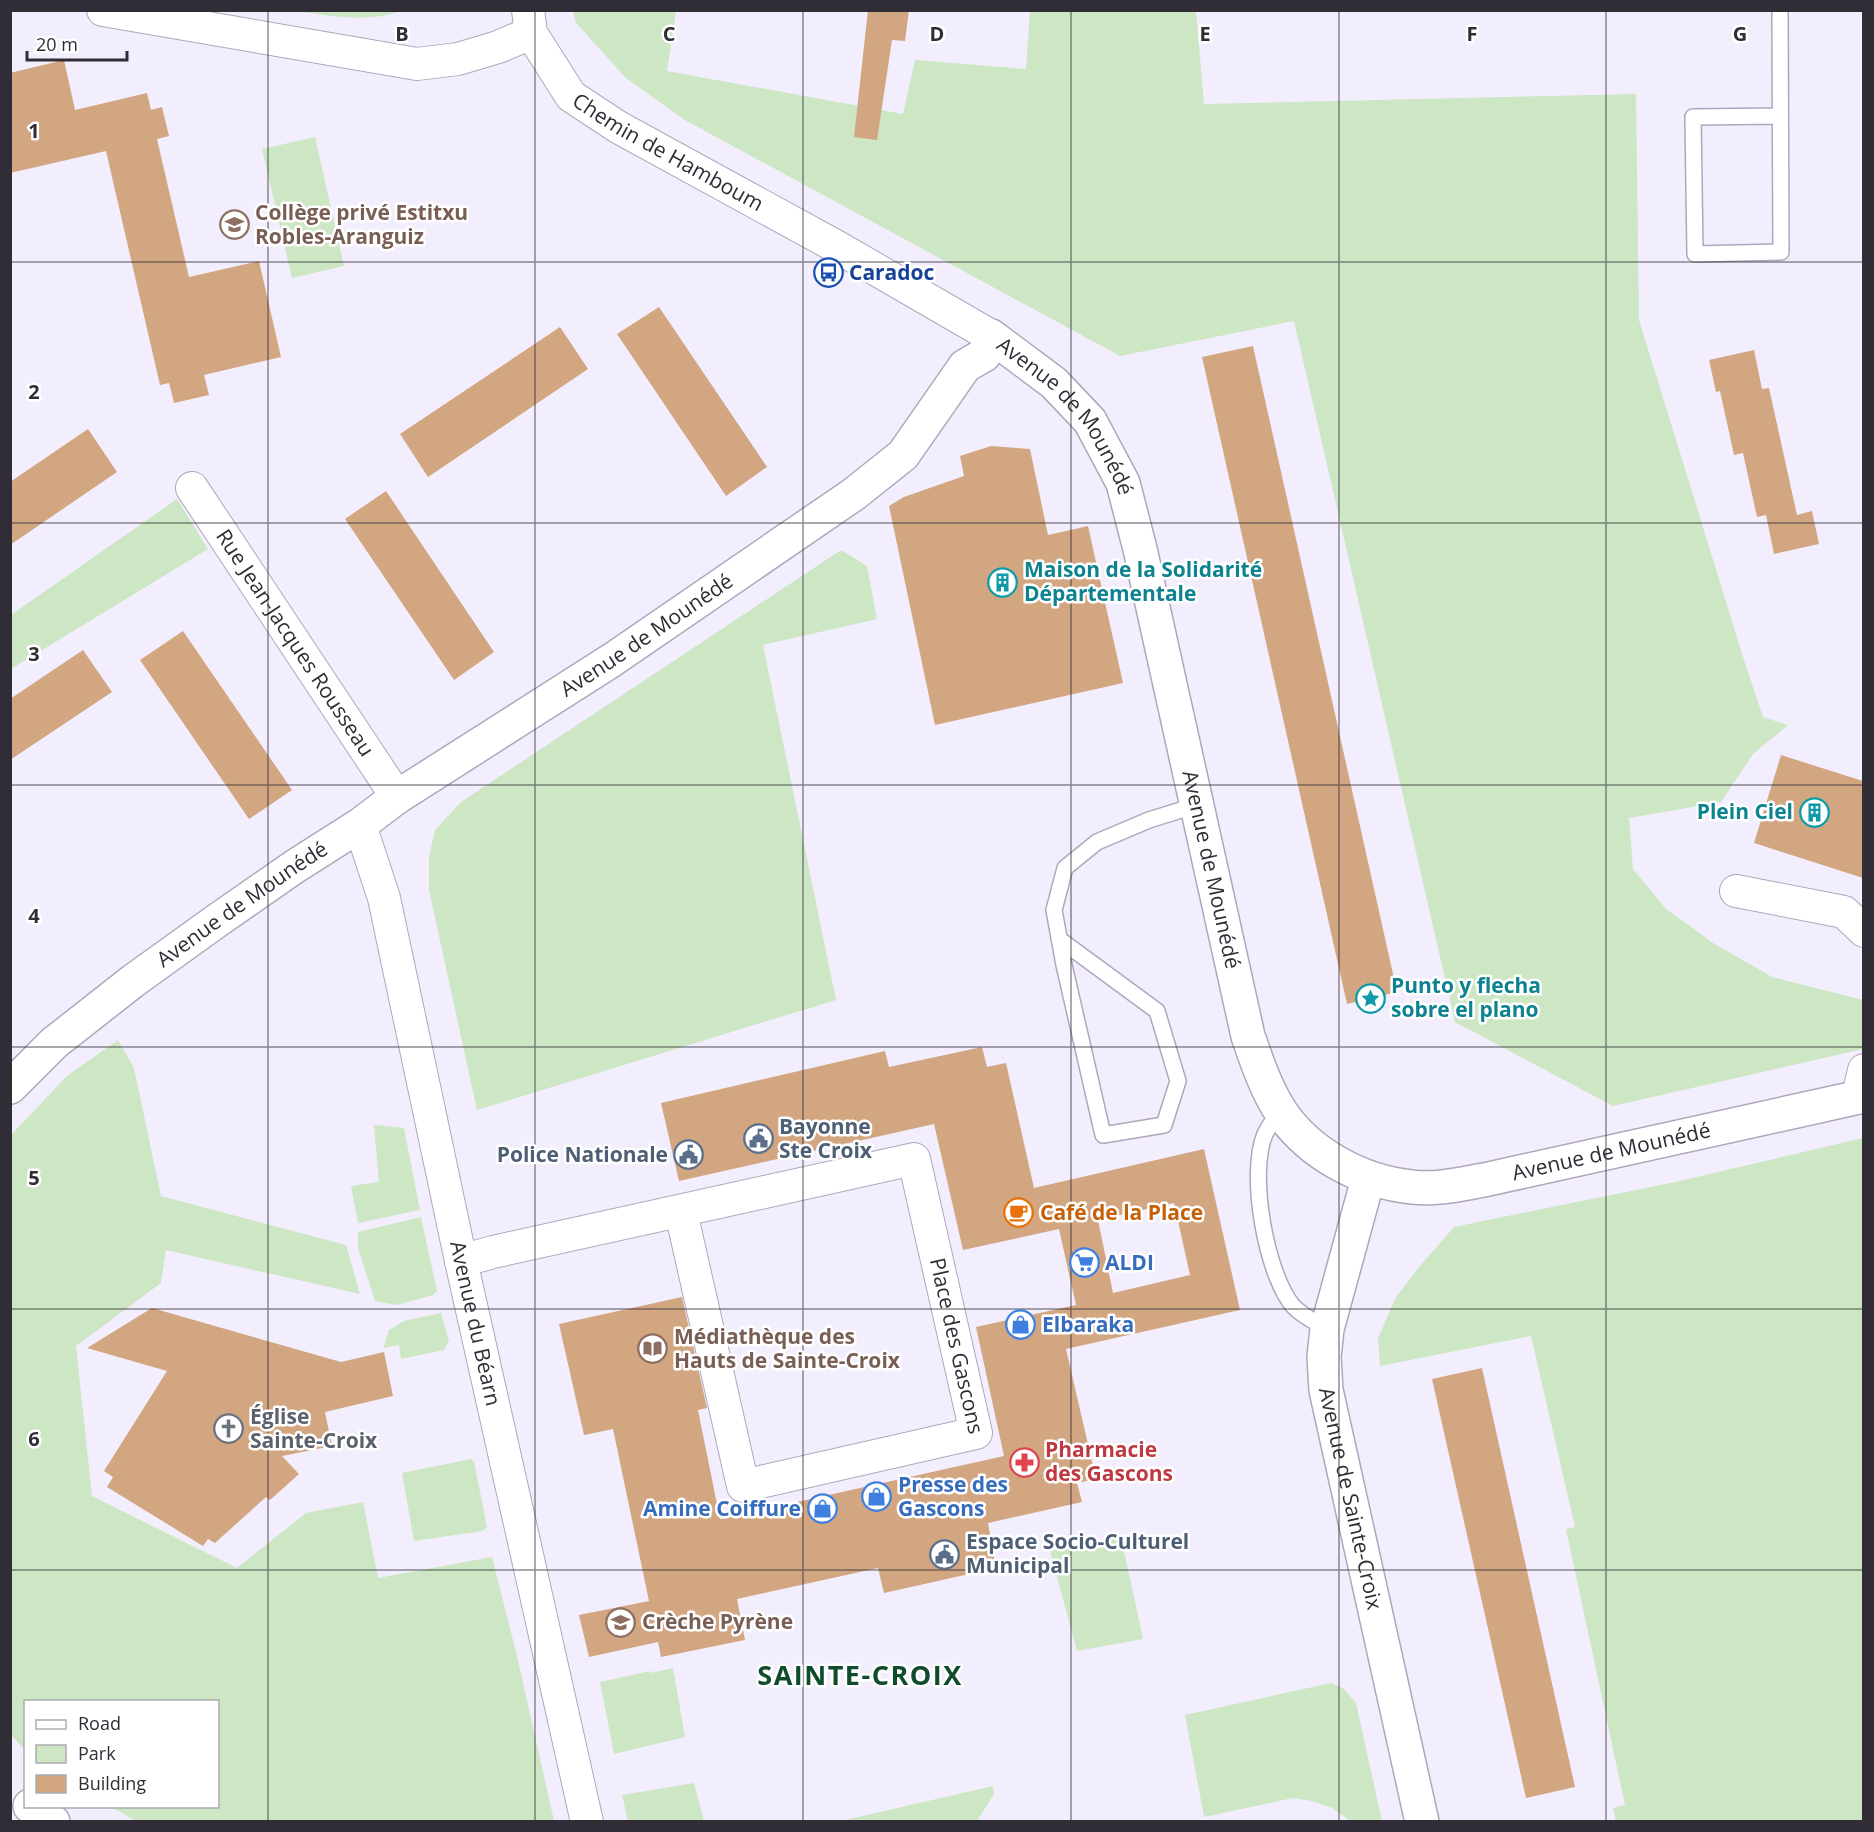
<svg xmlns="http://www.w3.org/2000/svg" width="1874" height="1832" viewBox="0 0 1874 1832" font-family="'Open Sans',sans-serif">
  <rect width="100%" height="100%" fill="#f3eefd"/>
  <path fill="#cde6c3" d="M1030 10 1196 11 1204 104 1636 94 1639 320 1743 657 1763 717 1788 725 1753 754 1721 802 1629 818 1633 869 1666 909 1713 943 1772 977 1863 1000V1049L1613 1106 1455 1022 1294 321 1120 356 683 119 626 78 576 23 573 11H676L667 71 903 114 915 60 1026 69Z
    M296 11H401C367 23 331 16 296 11Z
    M315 137 344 266 292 278 262 149Z
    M177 499 208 549 11 669V615Z
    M841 550 867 566 877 619 763 645 836 1000 477 1110 429 890V857L435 830 461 802Z
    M118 1040 134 1068 161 1196 346 1245 360 1294 166 1250 161 1283 76 1346 92 1496 237 1568 306 1513 363 1502 378 1578 492 1557 517 1656 554 1821 138 1822 111 1807 218 1806V1702H26L25 1750 11 1735V1135L67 1076Z
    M374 1125 404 1128 420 1210 358 1223 351 1186 379 1182Z
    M1863 1138V1821H1616L1613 1808 1625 1805 1566 1529 1575 1527 1531 1336 1380 1366 1378 1338 1396 1297 1419 1267 1454 1227 1675 1182Z
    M421 1217 437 1291 433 1295 397 1305 375 1301 358 1248V1232Z
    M441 1313 449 1341 444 1350 401 1359 399 1345 383 1348 389 1330 404 1321Z
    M471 1459 474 1462 487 1527 483 1531 414 1541 402 1473Z
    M1121 1537 1143 1639 1077 1651 1050 1551Z
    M673 1668 685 1737 614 1754 600 1682 650 1671V1673Z
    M1331 1683 1343 1688 1356 1703 1382 1821H1351L1332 1808 1312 1801 1293 1798 1204 1817 1185 1715Z
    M694 1783 704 1821H628L622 1795Z
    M993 1786 994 1794 977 1821H841Z"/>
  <path fill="#d2a681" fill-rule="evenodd" d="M868 10H909L905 41 892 40 877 140 854 137Z
    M64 60 75 110 147 93 151 110 162 107 169 136 157 139 189 277 259 261 281 357 204 375 209 395 174 403 169 383 160 385 106 151 10 173V73Z
    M659 307 767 467 726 496 617 334Z
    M560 327 588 369 428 477 400 434Z
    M1253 346 1397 992 1347 1004 1202 357Z
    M1754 350 1762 389 1769 388 1797 515 1812 511 1819 544 1774 554 1766 515 1757 517 1743 453 1734 455 1720 391 1716 392 1709 360Z
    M88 429 117 472 10 545V482Z
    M991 446 1030 449 1048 535 1088 526 1123 683 935 725 889 506 904 497 964 476 960 456Z
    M386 491 494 652 454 680 345 519Z
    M183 631 292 790 249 819 140 660Z
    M83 650 112 692 10 760V699Z
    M1781 755 1863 781V878L1754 843Z
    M982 1047 987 1067 1006 1063 1034 1188 1204 1149 1240 1310 1066 1349 1096 1479 1077 1483 1082 1502 988 1523 996 1568 884 1593 878 1568 737 1599 745 1640 661 1657 658 1642 589 1657 579 1615 649 1601 613 1429 584 1435 559 1324 682 1297 707 1408 698 1410 720 1519 1004 1456 976 1327 1076 1305 1059 1229 963 1250 934 1124 679 1181 661 1103 885 1051 889 1067ZM1174 1203 1190 1275 1113 1293 1098 1220Z
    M152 1308 341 1362 384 1352 393 1396 325 1412 332 1446 282 1456 299 1474 270 1500 266 1497 215 1543 208 1539 203 1546 107 1487 113 1477 104 1471 167 1371 87 1348Z
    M1482 1368 1575 1787 1526 1798 1432 1379Z"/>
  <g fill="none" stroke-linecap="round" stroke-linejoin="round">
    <defs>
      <path id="lane" d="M1780 10 1781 252 1695 254 1693 117 1780 116
        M1059 939 1157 1011 1178 1081 1164 1125 1103 1135 1064 965 1054 910 1065 868 1097 842 1149 820 1197 805
        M1280 1110C1275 1118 1269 1126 1265 1134 1248 1173 1266 1274 1293 1306 1302 1316 1316 1322 1327 1329"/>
      <g id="street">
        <path d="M103 10 417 64 458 59 498 47 531 33"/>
        <path id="s1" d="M528 10 531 33 571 96 618 127 839 248 991 336"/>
        <path id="s2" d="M192 488 397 797"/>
        <path id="s3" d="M360 825 384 898 461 1261 587 1822"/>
        <path d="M1736 891 1844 912 1864 931"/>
        <path d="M1858 1097 1864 1070"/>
        <path id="s4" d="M461 1261 493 1252 914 1159 976 1433 743 1486 681 1212"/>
      </g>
      <g id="secondary">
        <path id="s5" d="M10 1087 54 1043 133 981 215 922 294 867 360 825 397 797 612 660 854 494 903 455 965 366 984 355 991 336 1054 383 1090 421 1123 483 1140 549 1248 1036C1257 1062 1266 1089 1281 1112 1309 1154 1362 1182 1412 1187 1436 1190 1461 1184 1484 1180L1864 1096"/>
        <path id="s6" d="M1368 1179 1327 1329 1324 1357 1326 1390 1422 1822"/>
        <path d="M30 1806 53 1822"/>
      </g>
    </defs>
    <use href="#lane" stroke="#afa6be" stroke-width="18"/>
    <use href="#street" stroke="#afa6be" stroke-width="34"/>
    <use href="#secondary" stroke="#afa6be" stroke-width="36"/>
    <use href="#lane" stroke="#fff" stroke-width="15"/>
    <use href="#street" stroke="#fff" stroke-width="32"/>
    <use href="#secondary" stroke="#fff" stroke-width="33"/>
  </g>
  <path fill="none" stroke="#302d36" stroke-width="1.5" stroke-opacity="0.55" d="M268 10V1822M535 10V1822M803 10V1822M1071 10V1822M1339 10V1822M1606 10V1822M10 262H1864M10 523H1864M10 785H1864M10 1047H1864M10 1309H1864M10 1570H1864"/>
  <defs>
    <symbol id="school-ring" viewBox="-11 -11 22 22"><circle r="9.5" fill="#fff" stroke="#8d6e63" stroke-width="1.5"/><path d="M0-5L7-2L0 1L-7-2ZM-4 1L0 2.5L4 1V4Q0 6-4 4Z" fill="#8d6e63"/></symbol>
    <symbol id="bus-ring" viewBox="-11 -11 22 22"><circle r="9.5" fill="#fff" stroke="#1a4fb4" stroke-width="1.5"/><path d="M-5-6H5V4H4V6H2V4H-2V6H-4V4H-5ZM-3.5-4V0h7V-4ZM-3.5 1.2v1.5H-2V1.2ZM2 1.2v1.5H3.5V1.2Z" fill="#1a4fb4"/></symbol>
    <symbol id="building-ring" viewBox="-11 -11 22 22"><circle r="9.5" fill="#fff" stroke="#0f9aa8" stroke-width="1.5"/><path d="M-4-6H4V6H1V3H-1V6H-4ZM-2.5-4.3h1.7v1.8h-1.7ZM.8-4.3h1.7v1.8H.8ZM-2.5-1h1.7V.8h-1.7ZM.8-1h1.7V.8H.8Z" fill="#0f9aa8"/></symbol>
    <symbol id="sight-ring" viewBox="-11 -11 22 22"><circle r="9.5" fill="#fff" stroke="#0f9aa8" stroke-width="1.5"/><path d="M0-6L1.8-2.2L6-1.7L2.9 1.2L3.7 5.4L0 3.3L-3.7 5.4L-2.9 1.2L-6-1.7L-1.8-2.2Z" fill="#0f9aa8"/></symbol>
    <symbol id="civic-ring" viewBox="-11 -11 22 22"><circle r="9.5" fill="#fff" stroke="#5c6f8a" stroke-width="1.5"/><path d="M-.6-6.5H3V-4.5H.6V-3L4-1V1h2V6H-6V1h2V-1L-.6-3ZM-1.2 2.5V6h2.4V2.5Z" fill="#5c6f8a"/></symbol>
    <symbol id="cafe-ring" viewBox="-11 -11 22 22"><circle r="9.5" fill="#fff" stroke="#e8710a" stroke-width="1.5"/><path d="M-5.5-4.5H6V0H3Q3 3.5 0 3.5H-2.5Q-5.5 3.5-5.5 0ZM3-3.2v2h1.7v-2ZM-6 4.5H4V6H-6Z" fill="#e8710a"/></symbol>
    <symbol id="supermarket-ring" viewBox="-11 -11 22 22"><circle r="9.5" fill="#fff" stroke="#3f7fe0" stroke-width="1.5"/><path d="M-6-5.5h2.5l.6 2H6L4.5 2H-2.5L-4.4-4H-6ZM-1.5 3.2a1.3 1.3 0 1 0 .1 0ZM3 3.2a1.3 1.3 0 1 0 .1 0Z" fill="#3f7fe0"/></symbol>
    <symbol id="shop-ring" viewBox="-11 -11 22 22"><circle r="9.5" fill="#fff" stroke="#3f7fe0" stroke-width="1.5"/><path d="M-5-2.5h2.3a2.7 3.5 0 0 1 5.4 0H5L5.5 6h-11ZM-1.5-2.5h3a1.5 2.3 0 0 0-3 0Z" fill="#3f7fe0"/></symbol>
    <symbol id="library-ring" viewBox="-11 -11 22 22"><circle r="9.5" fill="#fff" stroke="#8d6e63" stroke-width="1.5"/><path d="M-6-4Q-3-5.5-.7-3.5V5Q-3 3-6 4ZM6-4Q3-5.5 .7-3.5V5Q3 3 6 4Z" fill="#8d6e63"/></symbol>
    <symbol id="church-ring" viewBox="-11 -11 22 22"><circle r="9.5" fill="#fff" stroke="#6b7280" stroke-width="1.5"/><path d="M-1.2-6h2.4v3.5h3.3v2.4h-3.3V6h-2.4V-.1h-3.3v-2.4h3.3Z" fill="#6b7280"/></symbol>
    <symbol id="pharmacy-ring" viewBox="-11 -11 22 22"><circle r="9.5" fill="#fff" stroke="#e0444e" stroke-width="1.5"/><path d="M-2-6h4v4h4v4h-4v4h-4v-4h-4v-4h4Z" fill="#e0444e"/></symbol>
  </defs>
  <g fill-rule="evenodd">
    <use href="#school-ring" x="218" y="208" width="33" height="33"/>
    <use href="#bus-ring" x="812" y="256" width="33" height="33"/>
    <use href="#building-ring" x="986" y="566" width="33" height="33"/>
    <use href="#building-ring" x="1798" y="796" width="33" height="33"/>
    <use href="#sight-ring" x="1354" y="982" width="33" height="33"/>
    <use href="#civic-ring" x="742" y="1122" width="33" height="33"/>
    <use href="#civic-ring" x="672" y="1138" width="33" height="33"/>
    <use href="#cafe-ring" x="1002" y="1196" width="33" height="33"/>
    <use href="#supermarket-ring" x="1068" y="1246" width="33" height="33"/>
    <use href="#shop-ring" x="1004" y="1308" width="33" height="33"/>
    <use href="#library-ring" x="636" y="1332" width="33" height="33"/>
    <use href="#church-ring" x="212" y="1412" width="33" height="33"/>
    <use href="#pharmacy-ring" x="1008" y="1446" width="33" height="33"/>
    <use href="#shop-ring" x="860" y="1480" width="33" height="33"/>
    <use href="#shop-ring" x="806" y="1492" width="33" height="33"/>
    <use href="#civic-ring" x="928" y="1538" width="33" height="33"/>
    <use href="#school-ring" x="604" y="1606" width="33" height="33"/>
  </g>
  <g text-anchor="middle" stroke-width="5" stroke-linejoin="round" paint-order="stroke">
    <g font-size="21" fill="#302d36" stroke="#fff">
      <text dy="7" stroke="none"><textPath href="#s1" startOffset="210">Chemin de Hamboum</textPath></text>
      <text dy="7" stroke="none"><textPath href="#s5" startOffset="1358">Avenue de Mounédé</textPath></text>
      <text dy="7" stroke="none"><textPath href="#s5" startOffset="782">Avenue de Mounédé</textPath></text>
      <text dy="7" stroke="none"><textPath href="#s2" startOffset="186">Rue Jean-Jacques Rousseau</textPath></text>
      <text dy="7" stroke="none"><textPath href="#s5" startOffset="1844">Avenue de Mounédé</textPath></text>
      <text dy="7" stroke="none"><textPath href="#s5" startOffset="296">Avenue de Mounédé</textPath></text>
      <text dy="7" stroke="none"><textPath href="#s5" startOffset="2456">Avenue de Mounédé</textPath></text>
      <text dy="7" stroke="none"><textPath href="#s3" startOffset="512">Avenue du Béarn</textPath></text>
      <text dy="7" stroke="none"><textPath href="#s4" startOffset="656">Place des Gascons</textPath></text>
      <text dy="7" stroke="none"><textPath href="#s6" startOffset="328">Avenue de Sainte-Croix</textPath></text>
    </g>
    <g font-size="21" font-weight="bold" fill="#785e54" stroke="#fff" text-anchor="start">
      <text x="255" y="220">Collège privé Estitxu<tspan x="255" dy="24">Robles-Aranguiz</tspan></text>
      <text x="674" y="1344">Médiathèque des<tspan x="674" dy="24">Hauts de Sainte-Croix</tspan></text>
      <text x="642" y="1629">Crèche Pyrène</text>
    </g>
    <g font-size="21" font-weight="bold" fill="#164399" stroke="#fff" text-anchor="start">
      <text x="849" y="280">Caradoc</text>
    </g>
    <g font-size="21" font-weight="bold" fill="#0d838f" stroke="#fff" text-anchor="start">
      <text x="1024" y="577">Maison de la Solidarité<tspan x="1024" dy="24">Départementale</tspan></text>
      <text x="1793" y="819" text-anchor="end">Plein Ciel</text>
      <text x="1391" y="993">Punto y flecha<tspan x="1391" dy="24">sobre el plano</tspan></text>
    </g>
    <g font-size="21" font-weight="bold" fill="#4e5e75" stroke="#fff" text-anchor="start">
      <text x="779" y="1134">Bayonne<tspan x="779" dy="24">Ste Croix</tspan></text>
      <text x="668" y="1162" text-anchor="end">Police Nationale</text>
      <text x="966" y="1549">Espace Socio-Culturel<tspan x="966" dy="24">Municipal</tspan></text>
    </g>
    <g font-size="21" font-weight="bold" fill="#c56008" stroke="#fff" text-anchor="start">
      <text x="1040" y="1220">Café de la Place</text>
    </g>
    <g font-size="21" font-weight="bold" fill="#366cbe" stroke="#fff" text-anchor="start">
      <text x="1105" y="1270">ALDI</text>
      <text x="1042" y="1332">Elbaraka</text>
      <text x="898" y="1492">Presse des<tspan x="898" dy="24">Gascons</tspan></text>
      <text x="801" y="1516" text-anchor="end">Amine Coiffure</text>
    </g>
    <g font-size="21" font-weight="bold" fill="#5b616d" stroke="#fff" text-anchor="start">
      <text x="250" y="1424">Église<tspan x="250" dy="24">Sainte-Croix</tspan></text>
    </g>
    <g font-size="21" font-weight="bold" fill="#be3a42" stroke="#fff" text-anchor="start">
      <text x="1045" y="1457">Pharmacie<tspan x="1045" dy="24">des Gascons</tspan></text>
    </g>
    <g font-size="27" font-weight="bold" letter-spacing="1.5" fill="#104b2c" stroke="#fff">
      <text x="860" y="1685">SAINTE-CROIX</text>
    </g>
  </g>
  <g font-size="20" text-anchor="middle" font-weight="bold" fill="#302d36" stroke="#fff" stroke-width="5" stroke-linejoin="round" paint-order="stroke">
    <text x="402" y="41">B</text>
    <text x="669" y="41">C</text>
    <text x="937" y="41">D</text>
    <text x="1205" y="41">E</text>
    <text x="1472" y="41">F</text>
    <text x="1740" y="41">G</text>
    <text x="34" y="138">1</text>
    <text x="34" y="399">2</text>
    <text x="34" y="661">3</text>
    <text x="34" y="923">4</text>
    <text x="34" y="1185">5</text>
    <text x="34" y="1446">6</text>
  </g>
  <rect width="1874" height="1832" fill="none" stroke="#302d36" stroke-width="24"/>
  <rect x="24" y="1700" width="195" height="108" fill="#ffffff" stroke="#acabaf" stroke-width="1.5"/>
  <rect x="36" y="1720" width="30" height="9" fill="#ffffff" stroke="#acabaf" stroke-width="1.5"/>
  <text x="78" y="1730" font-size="18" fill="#302d36">Road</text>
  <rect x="36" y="1745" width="30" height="18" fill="#cde6c3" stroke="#acabaf" stroke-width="1.5"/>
  <text x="78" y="1760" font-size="18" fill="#302d36">Park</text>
  <rect x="36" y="1775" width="30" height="18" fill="#d2a681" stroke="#acabaf" stroke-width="1.5"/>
  <text x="78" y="1790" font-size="18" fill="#302d36">Building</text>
  <path d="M27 51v9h100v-9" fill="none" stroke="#302d36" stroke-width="3"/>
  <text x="36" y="51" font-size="18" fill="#302d36" stroke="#ffffff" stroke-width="4.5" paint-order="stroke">20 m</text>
</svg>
